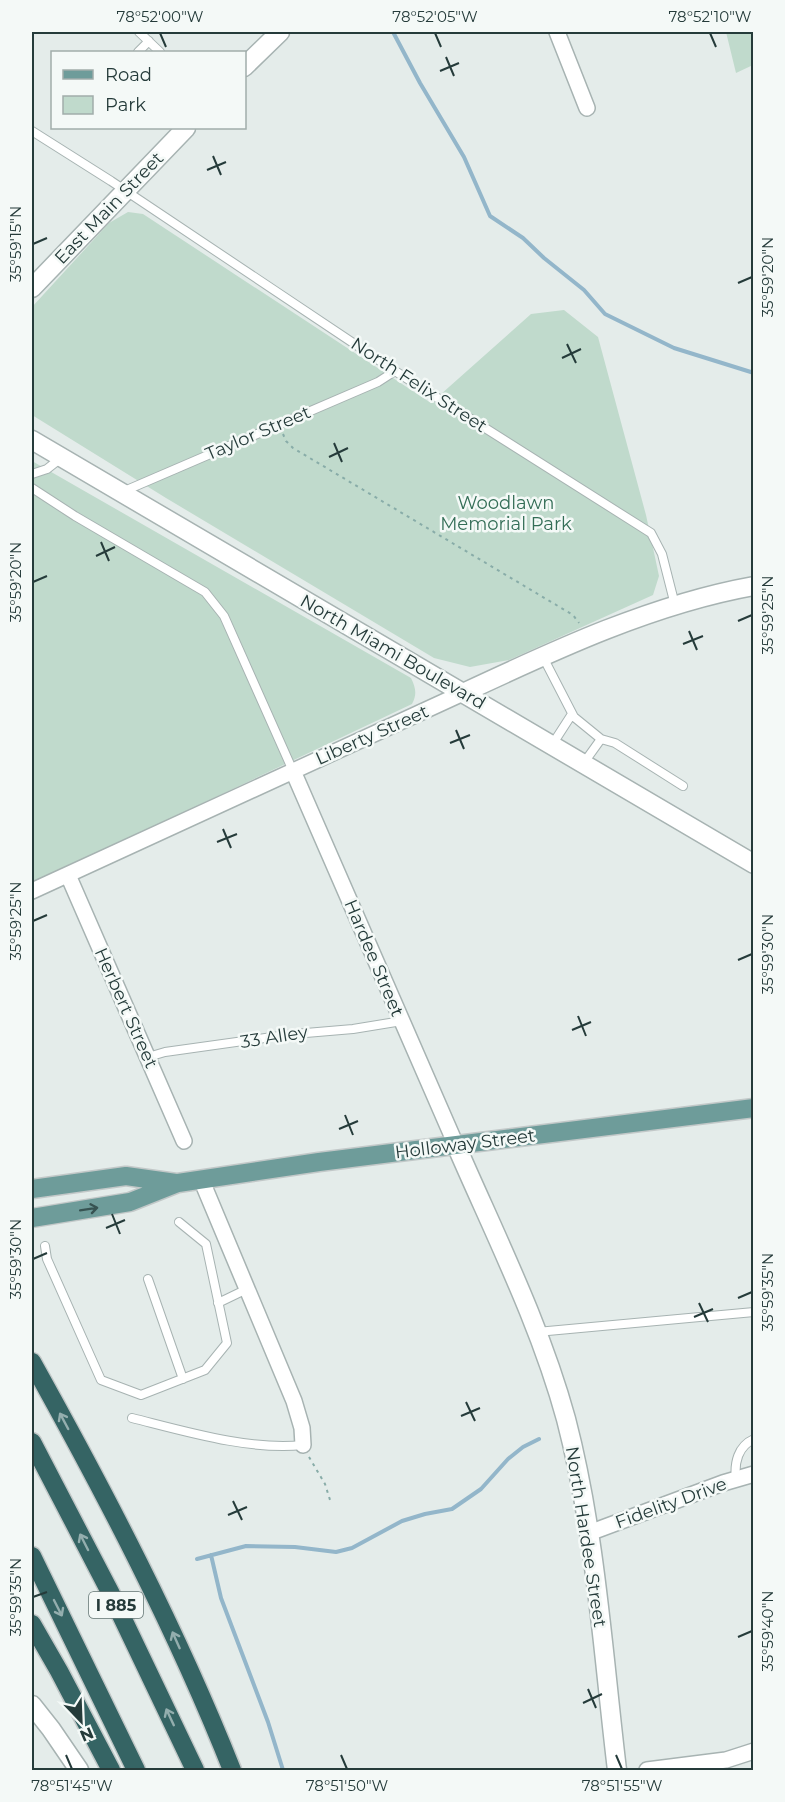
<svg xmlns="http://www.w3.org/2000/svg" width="785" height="1802" viewBox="0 0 785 1802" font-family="Montserrat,sans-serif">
  <rect width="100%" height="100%" fill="#e4ecea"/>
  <path fill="#c0dacc" d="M726 32H753V65L736 73Z
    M128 212 143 214 431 403 531 314 564 310 598 337 646 515 659 576 653 595 509 660 470 667 434 658 166 498 32 415V307L109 223Z
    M32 461 411 678C416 688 417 695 412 704L32 884Z"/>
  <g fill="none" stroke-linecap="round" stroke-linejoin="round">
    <path stroke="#93b6ca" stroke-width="4" d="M393 32 420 83 464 157 490 216 523 238 544 258 584 290 605 314 674 348 754 373
      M211 1555 221 1598 268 1722 283 1770
      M197 1559 246 1546 295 1547 336 1552 352 1548 402 1521 425 1514 452 1509 481 1489 508 1459 523 1447 539 1439"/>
    <defs>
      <path id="service" d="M139 32 160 52
        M138 52 149 41
        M32 131 111 181 395 371 651 533 662 554 675 605
        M32 474 47 469 61 458
        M32 488 75 516 205 592 224 616 293 771
        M122 492 378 382 395 371
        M543 657 574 717 601 739 615 743 683 786
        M552 745 572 714
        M583 764 601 739
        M148 1057 165 1052 294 1034 353 1029 402 1021
        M45 1246 47 1259 101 1380 141 1395 205 1370 227 1343 206 1244 179 1222
        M148 1279 183 1379
        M218 1303 247 1289
        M537 1332 754 1312
        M132 1418C184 1431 251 1451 303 1445
        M736 1479C734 1463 738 1446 754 1439"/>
      <path id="minor" d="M557 32 587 108
        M293 771 456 1145
        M68 875 184 1141
        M32 891 463 693
        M201 1179 294 1401 302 1428 303 1445
        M589 1533 723 1483 754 1474
        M647 1770 726 1760 754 1751"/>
      <path id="tertiary" d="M244 67 280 32
        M32 288 186 128
        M32 440 754 864
        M463 693C555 650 653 604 754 586
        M456 1145C495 1235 540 1324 566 1419 596 1534 603 1654 617 1770
        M32 1705 51 1729 79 1770"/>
      <path id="primary" d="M32 1189 126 1176 176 1183
        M32 1218 130 1202 178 1183 319 1162 754 1108"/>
      <path id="motorway" d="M32 1362C106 1495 176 1629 232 1770
        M32 1442 110 1592 195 1770
        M32 1556 136 1770
        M32 1624 59 1671 111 1770"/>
    </defs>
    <use href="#service" stroke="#a7b3b2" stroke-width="10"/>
    <use href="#minor" stroke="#a7b3b2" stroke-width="18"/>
    <use href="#tertiary" stroke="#a7b3b2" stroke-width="21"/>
    <use href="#primary" stroke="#c2c8c8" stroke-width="21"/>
    <use href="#motorway" stroke="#c2c8c8" stroke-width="21"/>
    <path stroke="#88aca8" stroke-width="2" stroke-dasharray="3 4.5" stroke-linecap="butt" d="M283 434 286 441 293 448 573 615 579 623
      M309 1457 325 1484 331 1503"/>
    <use href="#service" stroke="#fff" stroke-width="8"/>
    <use href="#minor" stroke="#fff" stroke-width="15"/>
    <use href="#tertiary" stroke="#fff" stroke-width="18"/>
    <use href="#primary" stroke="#6e9c9a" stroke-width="18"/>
    <use href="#motorway" stroke="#356464" stroke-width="18"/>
  </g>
  <defs><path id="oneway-shaft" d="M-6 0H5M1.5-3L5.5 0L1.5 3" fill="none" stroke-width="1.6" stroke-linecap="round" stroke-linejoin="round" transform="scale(1.5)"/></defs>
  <use stroke="#375352" href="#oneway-shaft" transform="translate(89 1209) rotate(-9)"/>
  <g stroke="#94aeae">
    <use href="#oneway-shaft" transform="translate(64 1421) rotate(-118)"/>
    <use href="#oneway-shaft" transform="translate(84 1542) rotate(-117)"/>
    <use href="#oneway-shaft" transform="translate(58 1608) rotate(63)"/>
    <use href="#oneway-shaft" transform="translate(176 1640) rotate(-114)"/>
    <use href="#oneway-shaft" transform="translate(170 1717) rotate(-115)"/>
  </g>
  <path fill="none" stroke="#253b3a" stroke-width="2" d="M160 33 166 47M435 33 441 47M710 33 716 47M446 57 454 76M440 71 459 63M213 156 221 175M207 170 226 162M33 244 47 238M738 283 752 277M567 344 576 363M562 358 581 349M334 443 342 462M329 457 348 448M101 542 109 561M96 556 115 547M33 582 47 576M738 621 752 615M689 631 697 650M683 644 703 636M456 730 464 749M450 743 470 735M223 829 231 848M217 842 237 834M33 921 47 915M738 960 752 954M578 1016 586 1036M572 1030 591 1022M345 1115 353 1135M339 1129 358 1121M112 1214 120 1234M106 1228 125 1220M33 1259 47 1253M738 1298 752 1292M699 1303 708 1322M694 1317 713 1309M466 1402 475 1421M461 1416 480 1408M233 1501 242 1520M228 1515 247 1507M33 1597 47 1592M738 1637 752 1631M588 1689 596 1708M583 1703 602 1694M66 1755 72 1769M341 1755 347 1769M616 1755 622 1769"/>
  <g text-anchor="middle" stroke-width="5" stroke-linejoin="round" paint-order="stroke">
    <rect fill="#f4f9f7" stroke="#637473" stroke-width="1.5" x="89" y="1592" width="54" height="26" rx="4.5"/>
    <g font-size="16" font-weight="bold" fill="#253b3a">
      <text x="116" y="1611">I 885</text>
    </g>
    <g font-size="18" fill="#253b3a" stroke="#f4f9f7">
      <text transform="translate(109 208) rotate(-46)" y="6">East Main Street</text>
      <text transform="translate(419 385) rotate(33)" y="6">North Felix Street</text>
      <text transform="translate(258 433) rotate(-23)" y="6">Taylor Street</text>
      <text transform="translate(393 652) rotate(30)" y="6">North Miami Boulevard</text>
      <text transform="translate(372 735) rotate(-24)" y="6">Liberty Street</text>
      <text transform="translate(374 958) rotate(67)" y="6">Hardee Street</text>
      <text transform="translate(126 1008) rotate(66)" y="6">Herbert Street</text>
      <text transform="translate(274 1037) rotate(-9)" y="6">33 Alley</text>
      <text transform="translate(465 1144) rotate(-7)" y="6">Holloway Street</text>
      <text transform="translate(671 1503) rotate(-20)" y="6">Fidelity Drive</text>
      <text transform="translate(586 1537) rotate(81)" y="6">North Hardee Street</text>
    </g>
    <g font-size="18" fill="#346e57" stroke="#f4f9f7">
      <text x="506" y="509">Woodlawn<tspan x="506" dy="21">Memorial Park</tspan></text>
    </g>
  </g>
  <rect width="785" height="1802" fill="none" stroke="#f4f9f7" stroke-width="66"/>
  <rect x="51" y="51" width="195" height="78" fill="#f4f9f7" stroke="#a1adab" stroke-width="1.5"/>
  <rect x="63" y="70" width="30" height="9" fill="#6e9c9a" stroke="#a1adab" stroke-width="1.5"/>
  <text x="105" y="81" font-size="18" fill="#253b3a">Road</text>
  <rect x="63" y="96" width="30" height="18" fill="#c0dacc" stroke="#a1adab" stroke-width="1.5"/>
  <text x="105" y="111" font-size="18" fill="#253b3a">Park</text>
  <g transform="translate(81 1721) rotate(157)" stroke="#f4f9f7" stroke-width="4.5" paint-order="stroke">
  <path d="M0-4.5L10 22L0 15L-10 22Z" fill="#253b3a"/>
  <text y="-9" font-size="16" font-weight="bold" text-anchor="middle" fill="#253b3a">N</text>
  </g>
  <rect x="33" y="33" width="719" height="1736" fill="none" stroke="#253b3a" stroke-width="2"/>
  <g font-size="15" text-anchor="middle" fill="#253b3a">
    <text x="160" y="22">78°52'00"W</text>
    <text x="435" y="22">78°52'05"W</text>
    <text x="710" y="22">78°52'10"W</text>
    <text transform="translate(16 244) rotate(-90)" y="5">35°59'15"N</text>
    <text transform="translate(768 277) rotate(-90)" y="5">35°59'20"N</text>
    <text transform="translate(16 582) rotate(-90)" y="5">35°59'20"N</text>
    <text transform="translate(768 615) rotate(-90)" y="5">35°59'25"N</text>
    <text transform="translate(16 921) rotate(-90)" y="5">35°59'25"N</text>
    <text transform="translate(768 954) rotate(-90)" y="5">35°59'30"N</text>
    <text transform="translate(16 1259) rotate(-90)" y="5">35°59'30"N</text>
    <text transform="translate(768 1292) rotate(-90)" y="5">35°59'35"N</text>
    <text transform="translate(16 1597) rotate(-90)" y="5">35°59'35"N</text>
    <text transform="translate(768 1631) rotate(-90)" y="5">35°59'40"N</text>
    <text x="72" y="1791">78°51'45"W</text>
    <text x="347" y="1791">78°51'50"W</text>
    <text x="622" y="1791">78°51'55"W</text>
  </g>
</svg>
